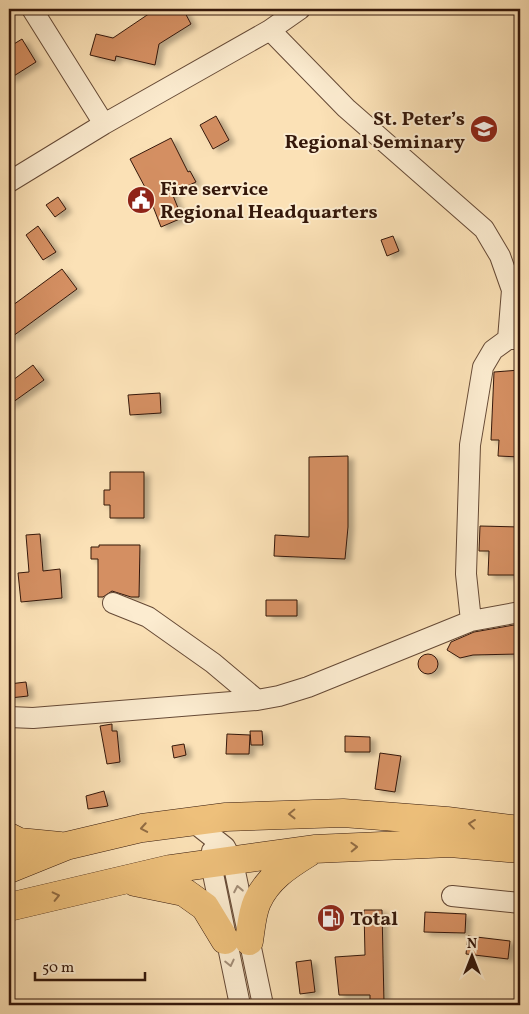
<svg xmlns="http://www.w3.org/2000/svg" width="529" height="1014" viewBox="0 0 529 1014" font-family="Vollkorn,serif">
  <defs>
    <filter id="shadow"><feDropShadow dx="5.5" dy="3" stdDeviation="2.5" flood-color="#0004"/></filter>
  </defs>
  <rect width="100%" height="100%" fill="#fbe1b6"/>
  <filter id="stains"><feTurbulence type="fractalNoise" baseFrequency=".004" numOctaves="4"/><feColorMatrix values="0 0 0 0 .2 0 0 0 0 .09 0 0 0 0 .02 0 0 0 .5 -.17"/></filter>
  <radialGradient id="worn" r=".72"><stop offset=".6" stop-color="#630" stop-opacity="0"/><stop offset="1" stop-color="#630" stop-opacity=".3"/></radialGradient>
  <path fill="#d48f62" stroke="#35180b" filter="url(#shadow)" d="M156 9H183L191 24 159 44 155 65 116 56 115 61 90 55 96 34 113 38Z
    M22 39 36 62 9 79V47Z
    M216 116 229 140 213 149 200 125Z
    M171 138 188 172 190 171 196 182 172 193 182 218 161 227 147 191 130 159Z
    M58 197 66 209 55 217 46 205Z
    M38 226 56 252 43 260 26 235Z
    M393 236 399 251 387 256 381 240Z
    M62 269 77 289 9 339V308Z
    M33 365 44 380 9 405V383Z
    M520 370V457L498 456 499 440H491L494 372Z
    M160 393 161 413 130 415 128 395Z
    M348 456V527L345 559 274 556 275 535 309 537V457Z
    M110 472H144V518H110V505H104V490H110Z
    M480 526 520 527V575H488L489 551H479Z
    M40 534 43 571 60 569 62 598 21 602 18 573 29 572 26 535Z
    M99 545H140L139 597H131L112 591 103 597H98V559H91V547H99Z
    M266 600H297V616H266Z
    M514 625H520L519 654 473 655 460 658 447 650 451 642 474 632Z
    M418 664a10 10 0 1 1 20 0a10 10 0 1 1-20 0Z
    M26 682 28 696 10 698 9 684Z
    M112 724V731H117L120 762 107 764 100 726Z
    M250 731H262L263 745H251Z
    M227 734 250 735 249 754H226Z
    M345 736 370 737V752H345Z
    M184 744 186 755 174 758 172 746Z
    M380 753 401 756 395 792 375 789Z
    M104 791 108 806 88 809 86 796Z
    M364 910H382L384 1003H370V995H339L335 957 365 955Z
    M425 912 466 914 465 933 424 932Z
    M468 936 510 941 508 959 466 954Z
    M311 960 315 992 300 994 296 962Z"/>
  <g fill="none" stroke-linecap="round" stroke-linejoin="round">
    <defs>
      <path id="minor" d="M32 9 104 124
        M270 30 346 108 484 229 500 256 512 290 508 339H520
        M9 182 104 124 270 30 300 9
        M113 603 148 617 213 663 257 700
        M471 621 466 574 470 445 483 367 493 350 508 339
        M9 717 33 718 257 700 279 696 308 687 471 621 520 612
        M192 821 225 847 233 862 263 1005
        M212 851 211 864 240 1005
        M452 896 520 903"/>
      <path id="highway" d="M9 837 19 842 60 846
        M9 869 66 846 142 828 226 817 343 813 447 821 520 830
        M135 882 184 892 205 907 225 940
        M9 907 170 869 314 849 450 843 520 849
        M249 941C251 928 252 913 257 902 267 879 287 866 308 853"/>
    </defs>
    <use href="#minor" stroke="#664a36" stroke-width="22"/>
    <use href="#highway" stroke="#35180b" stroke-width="29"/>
    <use href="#minor" stroke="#fcecd0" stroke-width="20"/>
    <use href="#highway" stroke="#eec07b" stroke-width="28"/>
  </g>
  <defs><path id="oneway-chevron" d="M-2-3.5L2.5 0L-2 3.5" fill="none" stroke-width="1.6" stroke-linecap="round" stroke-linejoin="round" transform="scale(1.25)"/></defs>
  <g stroke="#926c43">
    <use href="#oneway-chevron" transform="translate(292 814) rotate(179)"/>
    <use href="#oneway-chevron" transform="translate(472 824) rotate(-173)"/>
    <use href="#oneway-chevron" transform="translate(144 828) rotate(170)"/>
    <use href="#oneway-chevron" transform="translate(354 847) rotate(-2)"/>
    <use href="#oneway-chevron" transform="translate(56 896) rotate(-13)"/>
  </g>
  <g stroke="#a28d77">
    <use href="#oneway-chevron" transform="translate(238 889) rotate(-101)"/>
    <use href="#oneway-chevron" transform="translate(230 963) rotate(77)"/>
  </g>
  <defs>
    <symbol id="university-disc" viewBox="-11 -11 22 22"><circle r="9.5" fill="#8f2418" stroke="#fcecd0"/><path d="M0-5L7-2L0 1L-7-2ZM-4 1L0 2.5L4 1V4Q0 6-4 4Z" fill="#fff"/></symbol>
    <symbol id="civic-disc" viewBox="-11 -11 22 22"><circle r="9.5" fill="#8f2418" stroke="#fcecd0"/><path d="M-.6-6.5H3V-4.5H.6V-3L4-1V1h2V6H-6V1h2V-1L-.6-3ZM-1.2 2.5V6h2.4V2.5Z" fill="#fff"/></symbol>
    <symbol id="fuel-disc" viewBox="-11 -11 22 22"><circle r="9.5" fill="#8f2418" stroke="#fcecd0"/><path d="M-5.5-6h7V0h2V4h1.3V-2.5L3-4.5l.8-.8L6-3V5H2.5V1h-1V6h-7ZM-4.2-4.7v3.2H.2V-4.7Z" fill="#fff"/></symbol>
  </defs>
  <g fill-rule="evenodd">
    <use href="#university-disc" x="468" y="113" width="32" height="32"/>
    <use href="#civic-disc" x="125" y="184" width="32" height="32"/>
    <use href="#fuel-disc" x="315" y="902" width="32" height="32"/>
  </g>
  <g text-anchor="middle" stroke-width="4" stroke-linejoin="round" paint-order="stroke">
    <g font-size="20" font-weight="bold" fill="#35180b" stroke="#fcecd0" text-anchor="start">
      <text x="465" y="125" text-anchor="end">St. Peter’s<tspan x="465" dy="23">Regional Seminary</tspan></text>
      <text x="160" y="195">Fire service<tspan x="160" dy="23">Regional Headquarters</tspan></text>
      <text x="350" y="925">Total</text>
    </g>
  </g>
  <rect width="529" height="1014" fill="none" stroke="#fbe1b6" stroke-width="30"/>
  <rect x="10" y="10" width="509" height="994" fill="none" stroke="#35180b" stroke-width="2.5"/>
  <rect x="15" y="15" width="499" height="984" fill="none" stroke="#35180b"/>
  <g transform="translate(472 956)" stroke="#fcecd0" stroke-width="4" paint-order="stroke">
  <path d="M0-4L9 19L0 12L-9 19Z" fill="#35180b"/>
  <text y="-8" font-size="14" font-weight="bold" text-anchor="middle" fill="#35180b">N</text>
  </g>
  <path d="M35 972v8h110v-8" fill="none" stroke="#35180b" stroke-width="2.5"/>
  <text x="42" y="972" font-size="15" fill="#35180b" stroke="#fcecd0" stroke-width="4" paint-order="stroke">50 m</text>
  <rect width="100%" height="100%" filter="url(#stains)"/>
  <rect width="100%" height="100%" fill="url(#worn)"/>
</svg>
